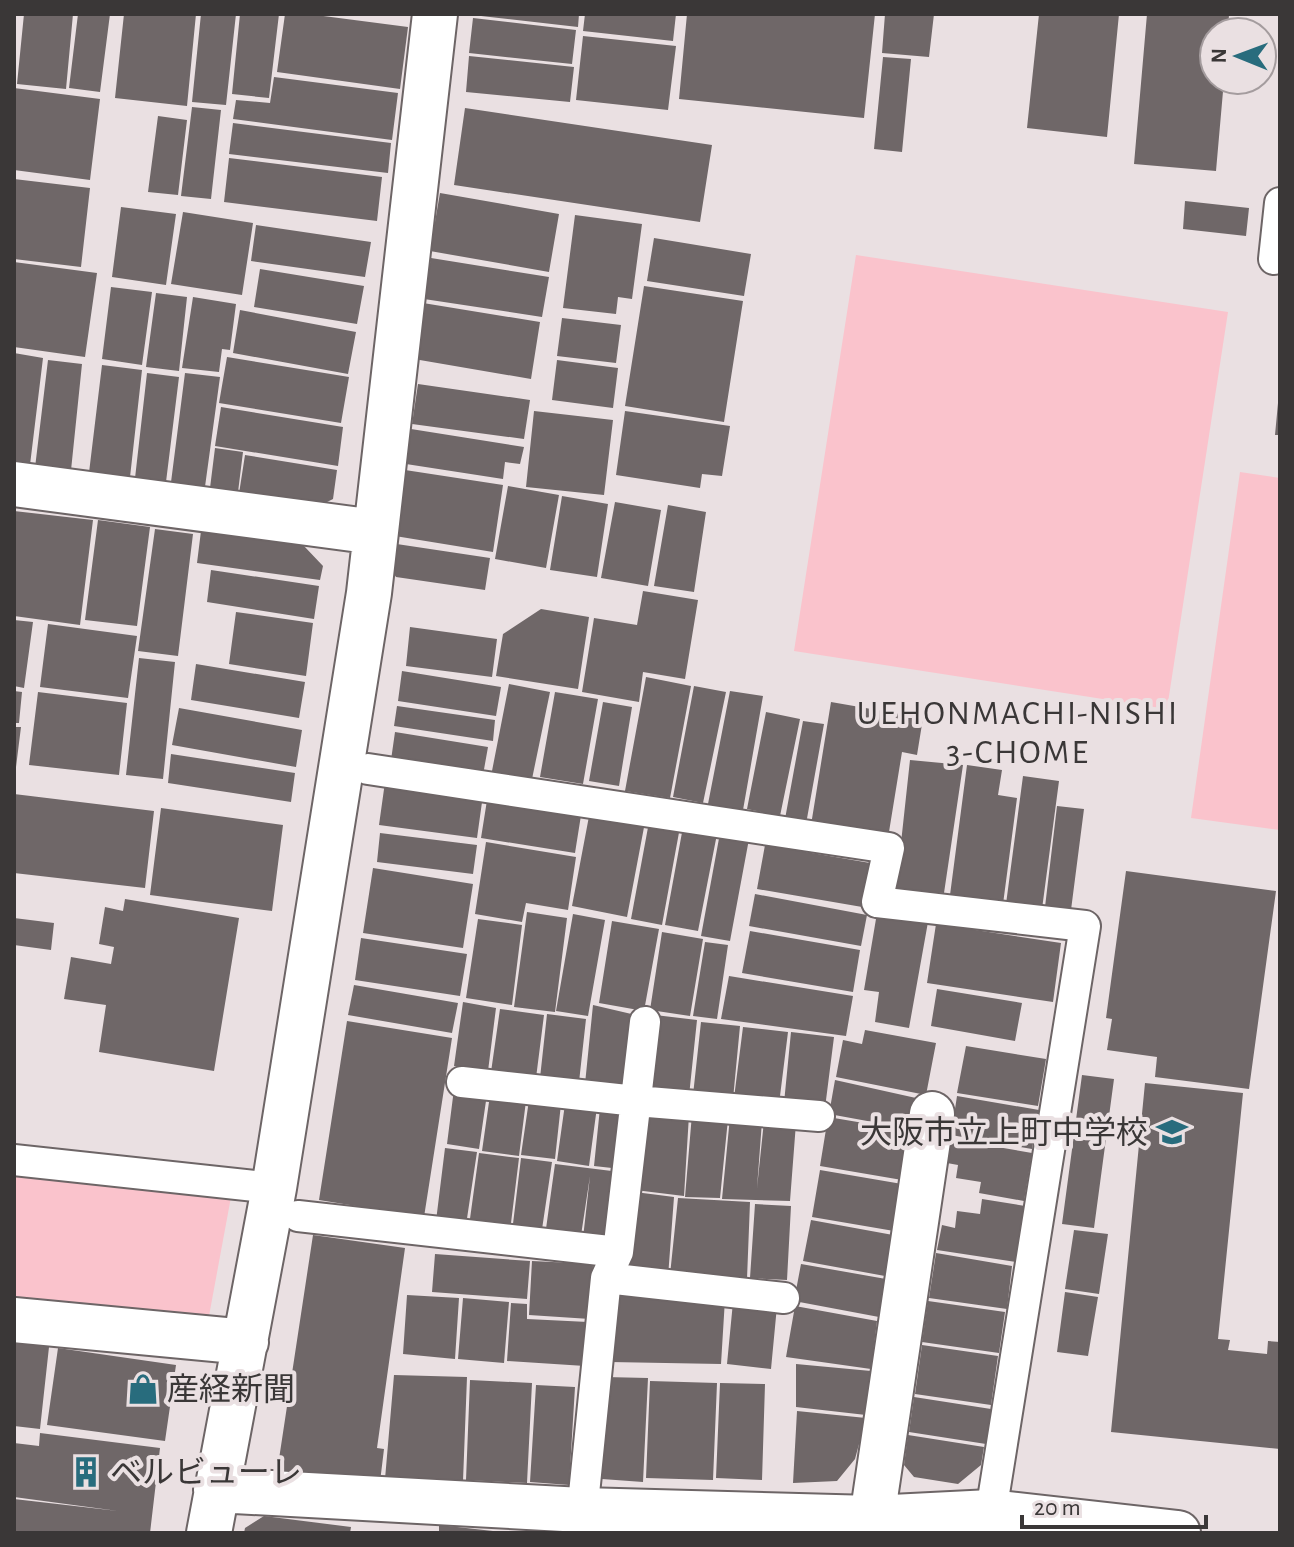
<svg xmlns="http://www.w3.org/2000/svg" width="1294" height="1547" viewBox="0 0 1294 1547" font-family="'Alegreya Sans','Noto Sans JP',sans-serif">
  <rect width="100%" height="100%" fill="#eae0e2"/>
  <path fill="#fac3cc" d="M856 255 1228 312 1167 709 794 651Z
    M1240 472 1280 478V830L1191 818Z
    M14 1175 231 1197 209 1316 14 1298Z"/>
  <path fill="#6f6768" d="M24 14H73L66 89 17 84Z
    M78 14H110L100 92 69 88Z
    M124 14H196L187 106 115 98Z
    M201 14H236L226 105 192 102Z
    M240 14H279L269 98 232 94Z
    M285 14H308L408 27 400 89 277 72Z
    M481 14H579L578 27 481 16Z
    M585 14H676L673 41 583 31Z
    M687 14H875L864 118 679 99Z
    M885 14H934L929 57 882 53Z
    M1039 14H1119L1107 137 1027 128Z
    M1147 14H1229L1228 32H1214V80H1224L1216 171 1134 164Z
    M473 18 576 30 572 64 469 53Z
    M583 36 676 46 668 110 576 100Z
    M469 56 574 67 570 102 466 92Z
    M883 57 911 59 902 152 874 149Z
    M274 77 398 93 392 140 233 119 236 100 270 103Z
    M14 88 100 99 90 180 14 170Z
    M192 107 221 110 211 199 181 196Z
    M465 108 712 145 700 222 454 185Z
    M158 116 187 120 178 195 148 192Z
    M233 123 391 143 388 173 229 154Z
    M229 158 382 177 377 221 224 202Z
    M14 179 90 188 81 267 14 259Z
    M440 193 559 214 549 272 430 251Z
    M1185 201 1249 208 1246 236 1183 229Z
    M121 207 176 214 166 285 112 277Z
    M183 212 253 223 242 295 171 284Z
    M575 215 642 224 632 299 618 297 616 314 563 308Z
    M256 225 371 242 365 277 251 261Z
    M654 238 751 254 744 296 647 281Z
    M431 258 549 277 542 317 424 299Z
    M14 262 97 273 85 357 14 347Z
    M260 269 364 286 357 324 254 307Z
    M644 286 743 301 724 422 625 406Z
    M111 287 152 292 142 365 102 359Z
    M156 293 187 297 179 371 146 367Z
    M193 297 236 304 230 350 222 349 219 372 182 368Z
    M423 303 540 322 531 379 414 359Z
    M240 310 356 332 348 374 233 353Z
    M562 318 621 325 616 363 557 356Z
    M14 353 43 358 29 473 14 471Z
    M227 357 349 377 341 423 219 403Z
    M48 360 82 364 70 480 34 476Z
    M557 360 618 368 613 408 552 400Z
    M102 365 142 370 129 486 88 481Z
    M147 373 179 377 165 490 134 487Z
    M185 373 220 377 204 494 170 490Z
    M418 384 530 400 524 439 412 424Z
    M1278 403H1280V435H1275Z
    M221 407 343 427 338 466 215 446Z
    M534 411 613 420 604 495 526 487Z
    M625 411 730 426 722 476 702 474 700 488 616 475Z
    M411 429 524 447 520 464 505 462 503 479 406 464Z
    M215 448 243 452 237 500 209 496Z
    M245 455 337 470 333 499 309 511 238 500Z
    M405 470 503 485 493 552 395 536Z
    M508 486 559 495 546 568 495 559Z
    M562 496 608 504 597 577 550 570Z
    M615 502 661 510 648 586 601 578Z
    M668 505 706 512 694 592 654 586Z
    M14 511 93 520 80 625 14 616Z
    M98 520 150 527 137 626 85 620Z
    M155 529 193 534 178 656 138 651Z
    M201 531 304 546 323 566 320 580 197 563Z
    M390 543 490 558 485 590 396 577 388 565Z
    M211 570 319 586 314 619 207 602Z
    M643 591 698 600 685 679 643 672 639 702 582 692 594 618 637 625Z
    M541 609 589 617 578 689 496 676 503 634Z
    M236 612 313 623 306 676 229 664Z
    M14 620 33 622 24 688 14 686Z
    M48 624 137 636 128 698 40 687Z
    M410 627 497 639 492 677 406 666Z
    M139 658 175 662 163 779 126 775Z
    M196 664 305 682 299 718 191 700Z
    M402 671 501 687 496 716 398 701Z
    M646 677 691 686 670 798 625 791Z
    M509 684 550 692 532 779 492 771Z
    M694 686 726 692 703 803 673 797Z
    M14 691 22 692 19 723H14Z
    M730 691 763 696 743 810 708 804Z
    M38 692 127 703 119 775 29 765Z
    M555 692 598 699 583 784 540 777Z
    M603 702 632 707 619 786 589 781Z
    M831 702 923 718 917 755 902 752 888 838 811 825Z
    M397 706 495 720 493 741 394 726Z
    M179 708 302 730 296 767 172 745Z
    M766 712 800 719 780 816 747 809Z
    M803 721 824 724 806 824 785 819Z
    M14 727H21L16 767 14 766Z
    M395 732 488 747 483 775 391 760Z
    M171 754 295 773 291 802 168 783Z
    M910 760 963 765 944 893 896 889Z
    M967 765 1002 770 998 795 1017 798 1003 904 950 895Z
    M1023 776 1059 781 1042 909 1006 904Z
    M385 782 483 795 477 838 379 825Z
    M14 794 154 811 145 888 14 873Z
    M488 794 582 809 575 853 481 838Z
    M1057 806 1084 809 1071 910 1045 907Z
    M161 808 283 825 272 911 150 895Z
    M590 811 645 822 627 917 572 906Z
    M649 822 680 827 662 925 631 919Z
    M683 827 717 834 698 931 665 925Z
    M380 833 477 845 473 874 377 862Z
    M720 833 749 839 730 941 701 936Z
    M486 842 576 857 568 910 526 903 522 922 475 914Z
    M765 845 876 864 868 908 757 889Z
    M373 868 473 884 463 948 363 933Z
    M1126 871 1276 891 1249 1089 1155 1077 1157 1057 1107 1050 1112 1019 1106 1018Z
    M755 894 867 915 861 946 749 926Z
    M125 899 239 918 214 1071 99 1052 106 1005 64 999 71 957 111 964 114 947 99 944 105 907 123 911Z
    M527 912 567 918 555 1012 514 1007Z
    M877 913 928 922 909 1028 875 1022 879 992 864 990Z
    M573 914 605 920 588 1016 556 1011Z
    M14 918 54 923 51 950 14 945Z
    M478 919 522 925 512 1005 466 998Z
    M612 921 659 929 644 1011 599 1003Z
    M936 924 1061 943 1053 1002 927 983Z
    M750 931 860 950 853 992 742 973Z
    M662 932 703 939 690 1016 650 1010Z
    M361 938 467 954 460 996 355 980Z
    M705 942 728 945 717 1019 693 1016Z
    M729 976 853 996 846 1036 721 1019Z
    M354 985 458 1003 452 1033 348 1015Z
    M937 989 1022 1003 1015 1041 931 1026Z
    M463 1002 496 1008 488 1071 454 1066Z
    M593 1005 640 1016 631 1090 585 1084Z
    M500 1009 544 1015 536 1078 491 1072Z
    M547 1014 586 1019 579 1082 540 1078Z
    M655 1015 697 1020 689 1096 645 1091Z
    M347 1021 452 1038 424 1217 319 1200Z
    M701 1022 740 1026 733 1099 693 1095Z
    M743 1027 788 1032 779 1104 734 1098Z
    M865 1030 936 1043 926 1095 836 1077 843 1040 862 1044Z
    M791 1032 834 1037 825 1108 784 1103Z
    M966 1046 1046 1059 1038 1106 957 1093Z
    M1082 1075 1114 1079 1094 1228 1062 1224Z
    M835 1080 916 1098 911 1129 829 1114Z
    M1145 1083 1243 1093 1218 1339 1230 1340 1228 1350 1267 1354 1268 1341 1280 1342V1449L1111 1432Z
    M454 1089 487 1094 479 1149 447 1144Z
    M490 1095 526 1101 519 1156 482 1151Z
    M957 1096 1039 1110 1032 1149 951 1135Z
    M529 1100 561 1104 555 1159 521 1155Z
    M565 1104 597 1107 589 1166 557 1161Z
    M600 1108 627 1111 621 1169 594 1166Z
    M641 1112 689 1115 684 1196 635 1190Z
    M692 1114 728 1119 720 1198 685 1197Z
    M730 1117 762 1121 757 1188 764 1121 796 1123 790 1201 722 1199Z
    M828 1117 911 1131 902 1180 820 1166Z
    M951 1139 1032 1153 1024 1201 979 1193 981 1182 956 1178 958 1165 947 1163Z
    M445 1148 477 1152 466 1225 436 1221Z
    M479 1153 519 1158 510 1231 469 1226Z
    M521 1158 552 1162 541 1236 512 1232Z
    M555 1164 620 1172 612 1242 583 1238 590 1176 580 1242 545 1236Z
    M820 1170 902 1184 894 1231 812 1217Z
    M635 1192 674 1197 668 1277 626 1271Z
    M678 1198 750 1202 747 1279 670 1275Z
    M982 1199 1025 1206 1016 1262 937 1250 942 1225 955 1228 957 1211 980 1214Z
    M755 1204 791 1206 787 1280 750 1278Z
    M811 1220 893 1235 885 1276 803 1261Z
    M1074 1230 1108 1234 1099 1294 1065 1289Z
    M313 1235 405 1248 377 1448 384 1449 380 1482 289 1480 279 1459Z
    M936 1253 1012 1266 1007 1309 929 1298Z
    M435 1254 530 1261 527 1299 432 1292Z
    M532 1261 593 1264 590 1319 529 1315Z
    M801 1264 886 1279 879 1317 794 1301Z
    M617 1290 725 1299 721 1364 610 1362Z
    M1065 1292 1098 1297 1088 1356 1057 1352Z
    M407 1295 459 1298 455 1359 403 1354Z
    M463 1298 509 1302 504 1363 458 1359Z
    M928 1301 1005 1312 999 1353 922 1342Z
    M733 1302 777 1306 771 1369 727 1364Z
    M511 1303 527 1304V1319L588 1322 585 1366 507 1361Z
    M795 1306 877 1321 871 1369 786 1357Z
    M14 1343 49 1347 40 1429 14 1426Z
    M922 1345 998 1356 991 1405 915 1394Z
    M58 1348 176 1365 165 1441 47 1425Z
    M796 1364 871 1371 866 1415 796 1407Z
    M394 1375 467 1377 463 1481 385 1479Z
    M605 1377 648 1378 643 1482 602 1479Z
    M470 1380 532 1383 527 1483 466 1480Z
    M650 1381 717 1383 713 1480 646 1478Z
    M720 1383 765 1384 762 1480 716 1478Z
    M536 1385 575 1387 569 1485 530 1482Z
    M914 1397 991 1409 986 1444 909 1432Z
    M797 1411 866 1418 855 1459 837 1481 793 1483Z
    M40 1433 160 1448 150 1533H14V1499L118 1511 14 1497V1443L39 1446Z
    M908 1435 984 1447 981 1465 958 1484 914 1477 904 1465Z
    M264 1516 351 1527 350 1533H244L245 1528Z
    M439 1525 493 1531V1533H439Z"/>
  <g fill="none" stroke-linecap="round" stroke-linejoin="round">
    <defs>
      <path id="service" d="M1274 259 1280 203
        M368 769 889 848 877 902 1085 926 991 1512
        M462 1082 636 1101 819 1116
        M14 1160 274 1188
        M298 1216 618 1252 606 1278 580 1533
        M618 1252 645 1022
        M606 1278 784 1298"/>
      <path id="minor" d="M14 484 375 532
        M14 1320 246 1342
        M216 1490 582 1510 872 1518 991 1512 1178 1533
        M872 1518 932 1114
        M209 1533 274 1188 369 593 435 14"/>
    </defs>
    <use href="#service" stroke="#6d6566" stroke-width="34"/>
    <use href="#minor" stroke="#6d6566" stroke-width="48"/>
    <use href="#service" stroke="#fff" stroke-width="30"/>
    <use href="#minor" stroke="#fff" stroke-width="44"/>
  </g>
  <defs>
    <symbol id="school-bare" viewBox="-9 -9 18 18"><path d="M0-5L7-2L0 1L-7-2ZM-4 1L0 2.5L4 1V4Q0 6-4 4Z" fill="#286c7d" stroke="#eae0e2" stroke-width="2.5" paint-order="stroke"/></symbol>
    <symbol id="shop-bare" viewBox="-9 -9 18 18"><path d="M-5-2.5h2.3a2.7 3.5 0 0 1 5.4 0H5L5.5 6h-11ZM-1.5-2.5h3a1.5 2.3 0 0 0-3 0Z" fill="#286c7d" stroke="#eae0e2" stroke-width="2.5" paint-order="stroke"/></symbol>
    <symbol id="building-bare" viewBox="-9 -9 18 18"><path d="M-4-6H4V6H1V3H-1V6H-4ZM-2.5-4.3h1.7v1.8h-1.7ZM.8-4.3h1.7v1.8H.8ZM-2.5-1h1.7V.8h-1.7ZM.8-1h1.7V.8H.8Z" fill="#286c7d" stroke="#eae0e2" stroke-width="2.5" paint-order="stroke"/></symbol>
  </defs>
  <g fill-rule="evenodd">
    <use href="#school-bare" x="1150" y="1110" width="44" height="44"/>
    <use href="#shop-bare" x="121" y="1367" width="44" height="44"/>
    <use href="#building-bare" x="64" y="1450" width="44" height="44"/>
  </g>
  <g text-anchor="middle" stroke-width="8" stroke-linejoin="round" paint-order="stroke">
    <g font-size="32" fill="#3a3737" stroke="#eae0e2" text-anchor="start">
      <text x="1148" y="1143" text-anchor="end">大阪市立上町中学校</text>
      <text x="167" y="1400">産経新聞</text>
      <text x="110" y="1483">ベルビューレ</text>
    </g>
    <g font-size="34" letter-spacing="2" fill="#3a3737" stroke="#eae0e2">
      <text x="1018" y="724">UEHONMACHI-NISHI<tspan x="1018" dy="39">3-CHOME</tspan></text>
    </g>
  </g>
  <rect width="1294" height="1547" fill="none" stroke="#3a3737" stroke-width="32"/>
  <g transform="translate(1238 56) rotate(271)"><circle r="38" fill="#eae0e2" stroke="#a49c9e" stroke-width="2"/>
  <path d="M0-6L14 30L0 20L-14 30Z" fill="#286c7d"/>
  <text y="-12" font-size="22" font-weight="bold" text-anchor="middle" fill="#3a3737">N</text>
  </g>
  <path d="M1022 1515v12h184v-12" fill="none" stroke="#3a3737" stroke-width="4"/>
  <text x="1034" y="1515" font-size="24" fill="#3a3737" stroke="#eae0e2" stroke-width="6" paint-order="stroke">20 m</text>
</svg>
